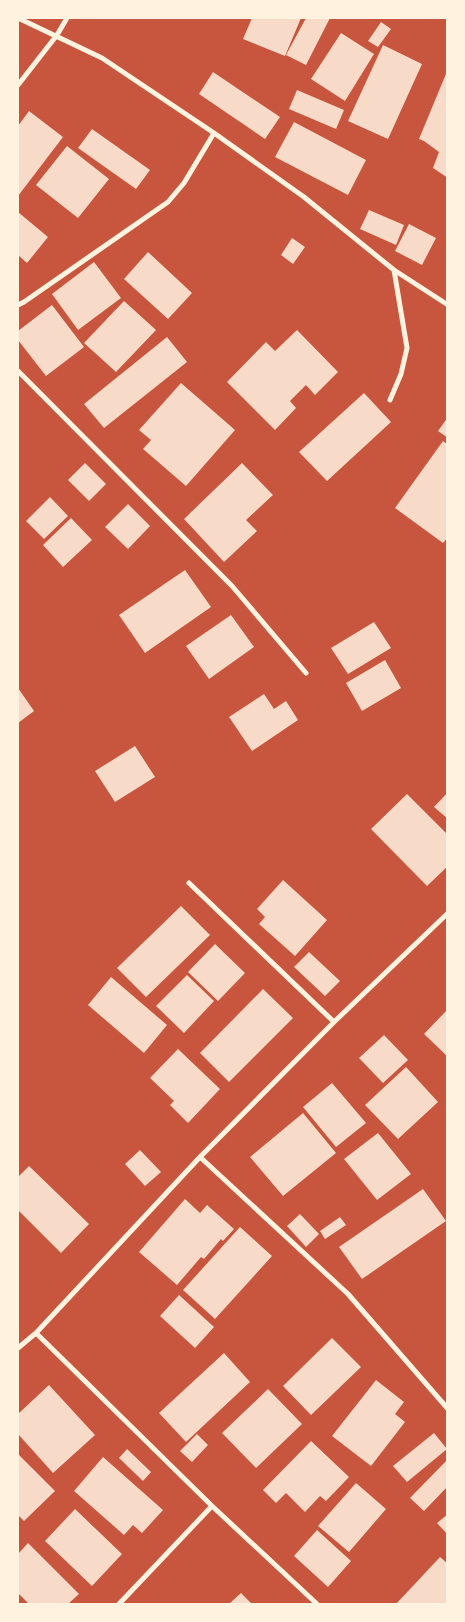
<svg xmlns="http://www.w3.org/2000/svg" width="465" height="1622" viewBox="0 0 465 1622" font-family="'Titillium Web',sans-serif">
  <rect width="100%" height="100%" fill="#c8553d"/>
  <path fill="#f7dbc8" d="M252 18H301L285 56 243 39Z
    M306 18H330L306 65 286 55Z
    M381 22 391 29 378 47 368 41Z
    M341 33 374 54 345 101 311 79Z
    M383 45 422 64 388 139 348 121Z
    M448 69V178L433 168 439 152 424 141 419 139Z
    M213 72 280 117 265 139 199 94Z
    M297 90 344 110 336 129 289 109Z
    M29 111 63 137 18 196V126Z
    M294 122 366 160 348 195 275 157Z
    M92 129 150 170 136 189 78 148Z
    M67 146 109 179 78 218 36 185Z
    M369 210 404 225 396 245 360 229Z
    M18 212 48 237 27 263 18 255Z
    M409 224 436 238 422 265 395 251Z
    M292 238 305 247 293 264 281 255Z
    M148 252 192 293 168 319 124 279Z
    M94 262 121 298 78 330 52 294Z
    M124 301 156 330 116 372 84 343Z
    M52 305 84 347 46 376 18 340V331Z
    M297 330 338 372 315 395 306 385 290 401 296 408 275 430 227 382 266 342 275 351Z
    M167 337 187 362 104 428 84 404Z
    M181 383 235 430 186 486 143 449 151 440 139 430Z
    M364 393 391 422 327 481 299 452Z
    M448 417V438L438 431Z
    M443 441 448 445V537L443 543 395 508Z
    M85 463 106 484 89 501 68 480Z
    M242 463 273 495 246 520 257 531 224 562 184 519Z
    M50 497 68 516 44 539 26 521Z
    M128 504 150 526 128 549 105 527Z
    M71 518 92 540 63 567 43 545Z
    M185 570 211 607 145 653 119 615Z
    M231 615 254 647 209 679 186 646Z
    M374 622 391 648 348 674 331 648Z
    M385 660 401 688 362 711 346 683Z
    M18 688 34 711 18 723Z
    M264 694 274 709 286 701 298 720 252 751 229 717Z
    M135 746 155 777 115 802 95 771Z
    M448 792V819L434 807Z
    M407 794 448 835V866L427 886 371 829Z
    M283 880 327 920 295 956 259 924 265 917 257 909Z
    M181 906 210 935 146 997 117 968Z
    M215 944 245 973 218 1001 188 972Z
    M309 952 340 981 325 996 294 967Z
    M187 975 214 1001 184 1033 156 1006Z
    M111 977 167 1025 144 1053 88 1005Z
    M263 989 293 1018 229 1082 200 1053Z
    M448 1009V1057L424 1034Z
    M384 1035 408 1060 383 1083 359 1058Z
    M178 1049 220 1089 188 1123 170 1105 174 1101 150 1078Z
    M406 1067 438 1102 398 1139 365 1105Z
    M332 1083 366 1123 336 1147 303 1107Z
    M303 1113 336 1153 283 1196 250 1157Z
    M378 1133 411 1174 377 1200 344 1159Z
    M140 1150 161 1172 145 1186 125 1164Z
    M29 1166 89 1224 61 1253 18 1210V1177Z
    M423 1189 446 1221 362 1279 339 1247Z
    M185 1199 200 1213 207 1205 234 1229 223 1241 221 1239 204 1259 201 1257 177 1285 139 1252Z
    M300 1214 319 1234 306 1247 287 1226Z
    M340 1217 346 1225 325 1239 320 1231Z
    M240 1227 272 1256 215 1319 183 1290Z
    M179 1295 214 1327 195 1348 160 1316Z
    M332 1338 361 1367 311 1415 283 1386Z
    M224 1353 250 1382 186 1442 159 1413Z
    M376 1380 404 1402 395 1414 405 1422 371 1466 332 1436Z
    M49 1385 95 1435 53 1473 18 1434V1414Z
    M268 1389 302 1424 256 1468 222 1433Z
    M434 1433 447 1449 407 1482 393 1466Z
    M197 1434 208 1445 192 1462 180 1451Z
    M311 1441 349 1477 326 1501 320 1496 305 1512 286 1493 276 1503 263 1490Z
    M127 1449 151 1472 143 1481 119 1458Z
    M18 1454 55 1491 24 1521 18 1515Z
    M103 1457 163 1510 142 1533 133 1525 124 1535 74 1491Z
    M448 1459V1486L424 1511 410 1498Z
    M356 1483 386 1509 349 1552 318 1526Z
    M75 1509 122 1554 92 1586 45 1541Z
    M448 1514V1535L437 1523Z
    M317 1530 351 1561 328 1587 294 1556Z
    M28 1543 79 1594 68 1604H29L18 1593V1554Z
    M440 1557 448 1564V1604H396Z
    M241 1593 252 1604H229Z"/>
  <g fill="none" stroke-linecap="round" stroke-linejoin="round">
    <path stroke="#fff3e0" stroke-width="5" d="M18 18 102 58 214 133 304 197 394 270 448 305
      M18 85 57 35 67 18
      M18 305 24 302 168 202 184 183 214 133
      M18 371 232 586 306 673
      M390 400 401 374 407 348 394 270
      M189 883 334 1022
      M200 1157 348 1294 448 1409
      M36 1333 212 1506 317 1604
      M18 1348 36 1333 200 1157 334 1022 448 913
      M119 1604 212 1506"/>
  </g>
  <rect width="465" height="1622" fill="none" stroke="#fff3e0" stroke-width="38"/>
</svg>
